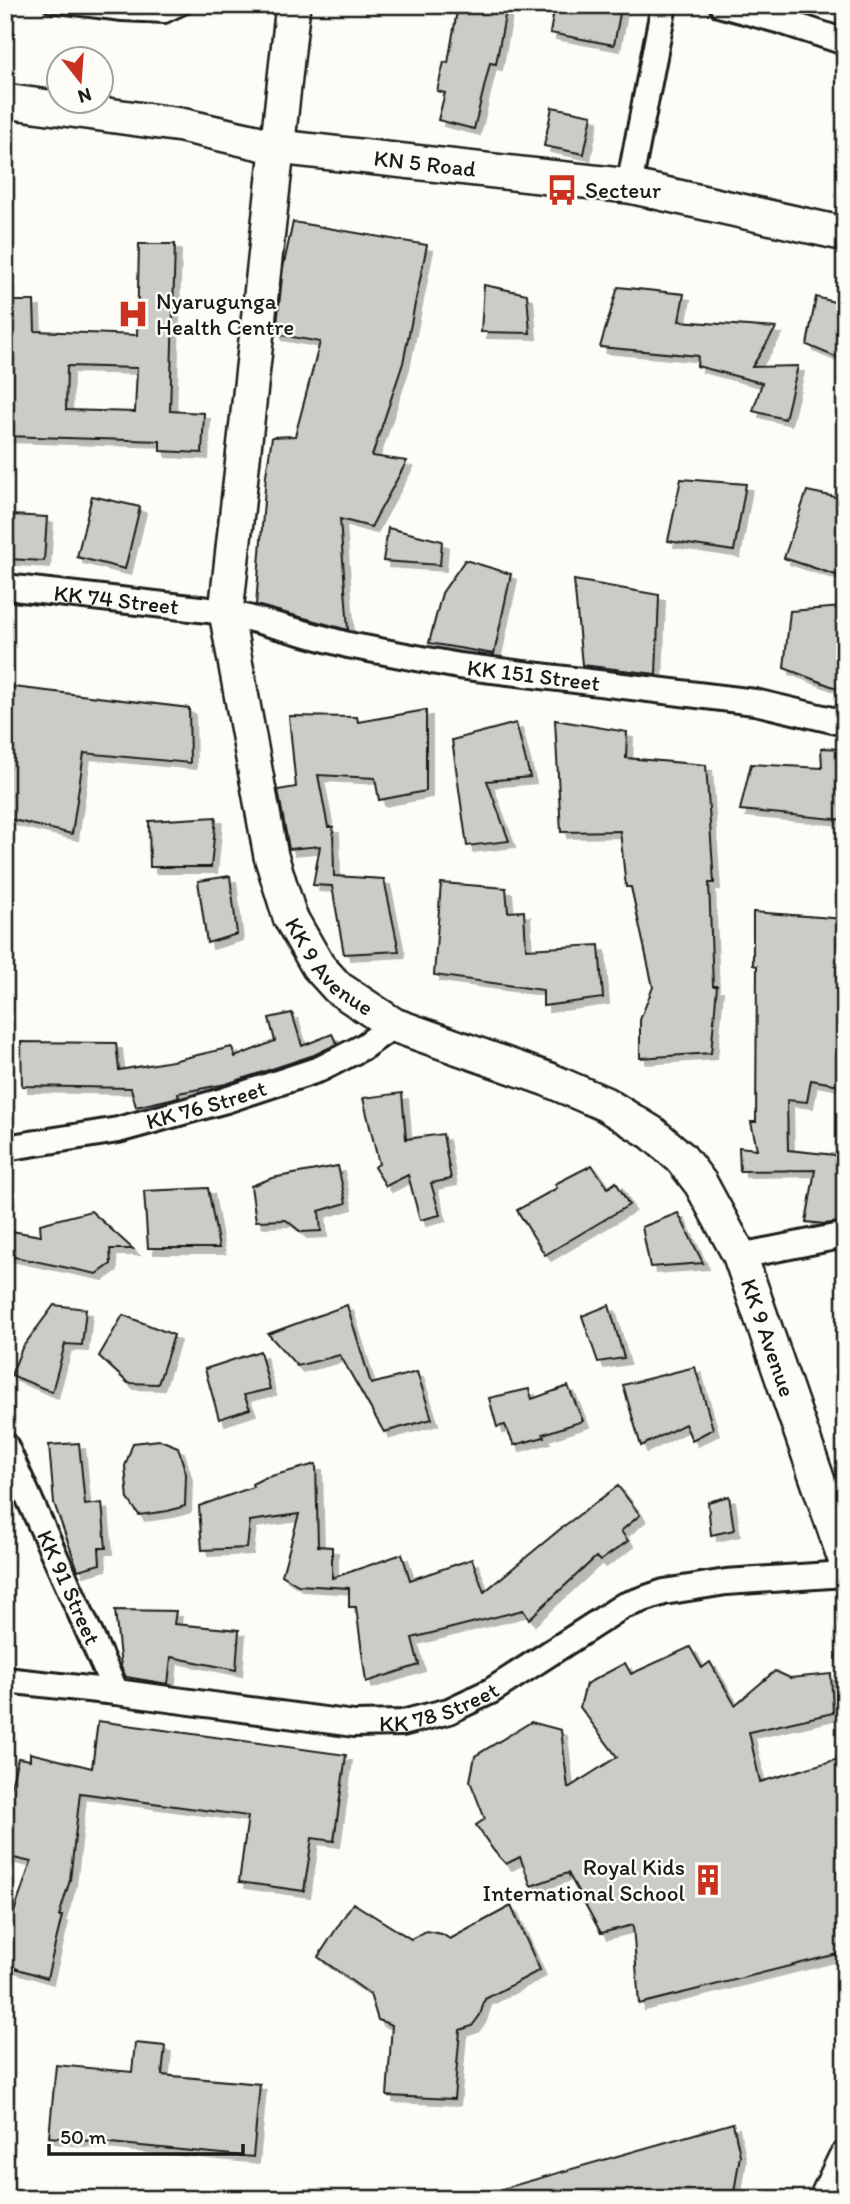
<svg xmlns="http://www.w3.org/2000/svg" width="850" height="2204" viewBox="0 0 850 2204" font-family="Itim,sans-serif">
  <defs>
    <filter id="shadow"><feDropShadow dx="6" dy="6" stdDeviation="0" flood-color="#0004"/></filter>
  </defs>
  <rect width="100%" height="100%" fill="#fdfcf7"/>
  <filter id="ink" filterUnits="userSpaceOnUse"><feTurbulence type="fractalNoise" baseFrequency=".0143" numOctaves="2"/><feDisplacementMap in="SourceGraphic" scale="14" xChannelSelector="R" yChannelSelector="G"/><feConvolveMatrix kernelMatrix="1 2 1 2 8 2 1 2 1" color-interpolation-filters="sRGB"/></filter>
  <g filter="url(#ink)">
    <path fill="#cccbc8" stroke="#1c1c1c" stroke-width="2" fill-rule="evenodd" filter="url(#shadow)" d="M458 5H507L496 64 490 63 474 129 438 120 445 93 437 91 444 62 448 63Z
      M555 5H606L621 8 614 45 550 33Z
      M552 107 592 115 584 154 544 146Z
      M293 222 427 245 403 363 372 456 407 461 371 527 340 519 348 630 256 605 266 475 272 437 295 436 320 342 276 334 283 268Z
      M139 244H175L170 411 204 413 202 453 160 451V441L5 436V301H34L35 331 137 335ZM67 366 137 368 135 412 66 410Z
      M484 285 527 294 530 333 481 332Z
      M618 287 684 294 679 321 776 328 752 367 798 366 785 419 753 411 762 383 697 366 698 356 600 347Z
      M816 297 845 305V361L807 345Z
      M681 479 746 484 734 551 668 541Z
      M807 491 845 499V578L784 558Z
      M92 496 140 507 125 569 77 557Z
      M11 515 47 517 44 561 9 559Z
      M388 528 442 541 440 565 383 561Z
      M465 560 511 574 494 654 429 643 442 593Z
      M574 580 659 595 656 674 582 665Z
      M843 607 844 691 784 668 790 611Z
      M5 686 189 708 190 763 84 753 72 834 5 818Z
      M426 710V791L379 800 375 778 318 775 328 827H333L334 876 384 879 399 951 344 954 332 886 313 885 320 846 289 849 278 790 296 787 289 716 357 717 358 722Z
      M555 720 627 732 626 758 706 765 714 883H709L713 986H717L711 1053 640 1058V1020L653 987 631 887H626L620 831 561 832Z
      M516 723 530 777 487 781 509 841 467 846 452 740Z
      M821 748 845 749V820L740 810 751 764 822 768Z
      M216 817 211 867H150L149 821Z
      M230 876 237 934 207 943 198 881Z
      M441 883 506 888 508 912 524 911 526 949 599 945 603 998 543 1006V990L434 975Z
      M753 912 845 919V1086L811 1080 807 1102 787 1100 788 1150 845 1156V1221L825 1224 806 1222 815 1170 740 1171 739 1147 757 1149 751 1122H756L757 966 753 965Z
      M292 1013 302 1046 332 1034 337 1044 314 1055 226 1084 178 1093 179 1097 136 1107 131 1088 22 1086 21 1042 116 1043 119 1070 172 1061 232 1047 235 1057 275 1041 269 1018Z
      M402 1093 406 1139 443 1134 451 1179 431 1183 440 1215 420 1220 408 1175 386 1186 374 1167 379 1164 363 1098Z
      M592 1165 608 1188 616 1182 629 1205 545 1255 517 1210 557 1188 555 1184Z
      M338 1166 346 1203 319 1211 321 1231 301 1232 286 1220 256 1221 251 1186 272 1178Z
      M208 1188 219 1248H148L144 1191Z
      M91 1211 133 1249H110L111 1264 97 1274 5 1255V1230L41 1236 40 1224Z
      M678 1213 703 1263 650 1267 642 1227Z
      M54 1305 86 1309 82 1345 65 1344 52 1392 11 1375 22 1348Z
      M347 1305 371 1384 417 1372 432 1419 384 1432 340 1355 297 1366 268 1334Z
      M609 1305 624 1358 598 1362 582 1316Z
      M123 1315 174 1335 158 1384 128 1383 99 1356Z
      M260 1351 270 1389 244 1395 250 1409 219 1419 205 1369Z
      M695 1367 713 1429 692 1440 685 1424 641 1446 623 1385Z
      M568 1386 583 1421 543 1434 544 1437 514 1445 505 1425 497 1427 489 1398 529 1389 532 1399Z
      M160 1440 178 1447 186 1474 185 1506 168 1511 139 1515 128 1499 125 1466 133 1443Z
      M79 1443 85 1505 102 1503 106 1548H99L100 1564 78 1570 54 1503 49 1445Z
      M316 1464 318 1546 332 1547V1578L402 1554 410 1580 472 1559 484 1592 564 1526 618 1486 640 1515 621 1531 628 1541 600 1561 596 1557 529 1619 523 1610 412 1638 419 1665 366 1682 356 1607H349V1588L298 1585 282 1575 299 1514 250 1521 247 1548 202 1550 199 1506 253 1487 252 1484 264 1478Z
      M729 1496 734 1530 711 1535 708 1502Z
      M115 1610 176 1611 174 1624 239 1630 236 1670 171 1657 168 1684 126 1677 121 1667Z
      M690 1647 702 1668 710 1662 735 1705 775 1671 790 1678 831 1674 833 1713 749 1732 760 1782 845 1757V1952L639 2004 633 1925 601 1933 568 1873 531 1886 520 1857 506 1864 494 1851 476 1825 485 1819 470 1781 475 1756 531 1722 561 1730 568 1788 617 1757 580 1707 586 1684 625 1663 631 1674Z
      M98 1721 346 1755 334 1841 312 1838 304 1891 239 1882 248 1816 80 1793 70 1880 59 1916H62L47 1978 5 1965V1913L13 1915 31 1862 5 1856V1810L18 1758 30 1760V1753L92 1768Z
      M353 1903 411 1939 426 1931 442 1934 450 1939 511 1906 540 1970 485 1999 480 2015 472 2026 460 2030 454 2099 387 2096 392 2025 378 2020 370 1994 318 1957Z
      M135 2043 165 2046 162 2075 260 2084 253 2157 49 2137 56 2065 132 2072Z
      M733 2123 740 2155 733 2199H489L488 2193Z"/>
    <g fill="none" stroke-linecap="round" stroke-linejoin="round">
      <defs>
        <path id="lane" d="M50 5 122 14 165 16 188 5"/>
        <g id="street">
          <path d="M722 5 781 21 845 42"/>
          <path d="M629 186 664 5"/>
          <path id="s1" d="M5 587 226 612 348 645 459 666 755 702 845 723"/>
          <path id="s2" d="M5 1148 118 1130 226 1100 320 1069 363 1047 394 1025"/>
          <path d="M740 1256 845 1235"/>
          <path id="s3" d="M5 1445 116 1692"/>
          <path id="s4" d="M5 1680 116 1692 354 1724 402 1723 449 1711 491 1691 623 1606 664 1592 726 1582 845 1574"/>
        </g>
        <g id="secondary">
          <path id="s5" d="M293 5 226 612 271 856 290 917 318 966 338 988 394 1025 547 1079 605 1104 652 1133 681 1158 701 1184 740 1256 845 1559"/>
          <path id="s6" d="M5 101 181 125 278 147 629 186 845 234"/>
          <path d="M826 2199 845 2159"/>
        </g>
      </defs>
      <use href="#lane" stroke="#1c1c1c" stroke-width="18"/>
      <use href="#street" stroke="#1c1c1c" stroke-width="30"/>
      <use href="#secondary" stroke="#1c1c1c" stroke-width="38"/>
      <use href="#lane" stroke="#fdfcf7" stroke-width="12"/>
      <use href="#street" stroke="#fdfcf7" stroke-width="24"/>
      <use href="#secondary" stroke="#fdfcf7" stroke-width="33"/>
    </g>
  </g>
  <defs>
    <symbol id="bus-bare" viewBox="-9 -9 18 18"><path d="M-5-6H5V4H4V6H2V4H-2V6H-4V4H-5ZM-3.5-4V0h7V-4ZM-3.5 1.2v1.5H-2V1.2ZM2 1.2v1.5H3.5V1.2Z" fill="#c8321e" stroke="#fdfcf7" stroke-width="2.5" paint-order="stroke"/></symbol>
    <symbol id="hospital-bare" viewBox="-9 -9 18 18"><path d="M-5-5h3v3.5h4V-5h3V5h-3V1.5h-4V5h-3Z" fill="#c8321e" stroke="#fdfcf7" stroke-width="2.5" paint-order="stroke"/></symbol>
    <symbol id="building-bare" viewBox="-9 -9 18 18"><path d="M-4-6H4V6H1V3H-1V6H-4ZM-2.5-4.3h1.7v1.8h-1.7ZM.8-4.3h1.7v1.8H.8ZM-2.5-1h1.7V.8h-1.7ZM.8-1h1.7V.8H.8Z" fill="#c8321e" stroke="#fdfcf7" stroke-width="2.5" paint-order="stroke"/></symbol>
  </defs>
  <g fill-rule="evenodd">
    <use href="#bus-bare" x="540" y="168" width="44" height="44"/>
    <use href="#hospital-bare" x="111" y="292" width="44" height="44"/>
    <use href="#building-bare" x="686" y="1858" width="44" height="44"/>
  </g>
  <g text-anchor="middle" stroke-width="5" stroke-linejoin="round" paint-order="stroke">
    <g font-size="23" fill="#1c1c1c" stroke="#fdfcf7">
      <text dy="8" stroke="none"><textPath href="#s6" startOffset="425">KN 5 Road</textPath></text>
      <text dy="8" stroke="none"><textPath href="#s1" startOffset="112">KK 74 Street</textPath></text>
      <text dy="8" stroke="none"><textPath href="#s1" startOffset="537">KK 151 Street</textPath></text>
      <text dy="8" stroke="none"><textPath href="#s5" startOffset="987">KK 9 Avenue</textPath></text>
      <text dy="8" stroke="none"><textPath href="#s2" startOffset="206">KK 76 Street</textPath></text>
      <text dy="8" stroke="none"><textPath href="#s5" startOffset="1596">KK 9 Avenue</textPath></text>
      <text dy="8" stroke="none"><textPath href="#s3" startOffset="156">KK 91 Street</textPath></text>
      <text dy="8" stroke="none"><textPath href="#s4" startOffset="439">KK 78 Street</textPath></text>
    </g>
    <g font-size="23" fill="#1c1c1c" stroke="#fdfcf7" text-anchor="start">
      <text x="585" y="198">Secteur</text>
      <text x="156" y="309">Nyarugunga<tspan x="156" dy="26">Health Centre</tspan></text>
      <text x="685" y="1875" text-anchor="end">Royal Kids<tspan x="685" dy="26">International School</tspan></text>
    </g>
  </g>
  <rect width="850" height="2204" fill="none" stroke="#fdfcf7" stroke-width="28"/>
  <rect x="14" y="14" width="822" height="2176" fill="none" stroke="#1c1c1c" stroke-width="2.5" filter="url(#ink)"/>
  <g transform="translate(80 80) rotate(163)"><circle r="33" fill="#fdfcf7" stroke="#a3a29f" stroke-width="2"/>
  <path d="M0-5L12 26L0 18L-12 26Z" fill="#c8321e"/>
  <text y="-10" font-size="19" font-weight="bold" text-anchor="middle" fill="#1c1c1c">N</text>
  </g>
  <path d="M49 2144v10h194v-10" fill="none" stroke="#1c1c1c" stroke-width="3.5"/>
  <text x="60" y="2144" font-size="21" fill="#1c1c1c" stroke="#fdfcf7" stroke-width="5" paint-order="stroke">50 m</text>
</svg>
